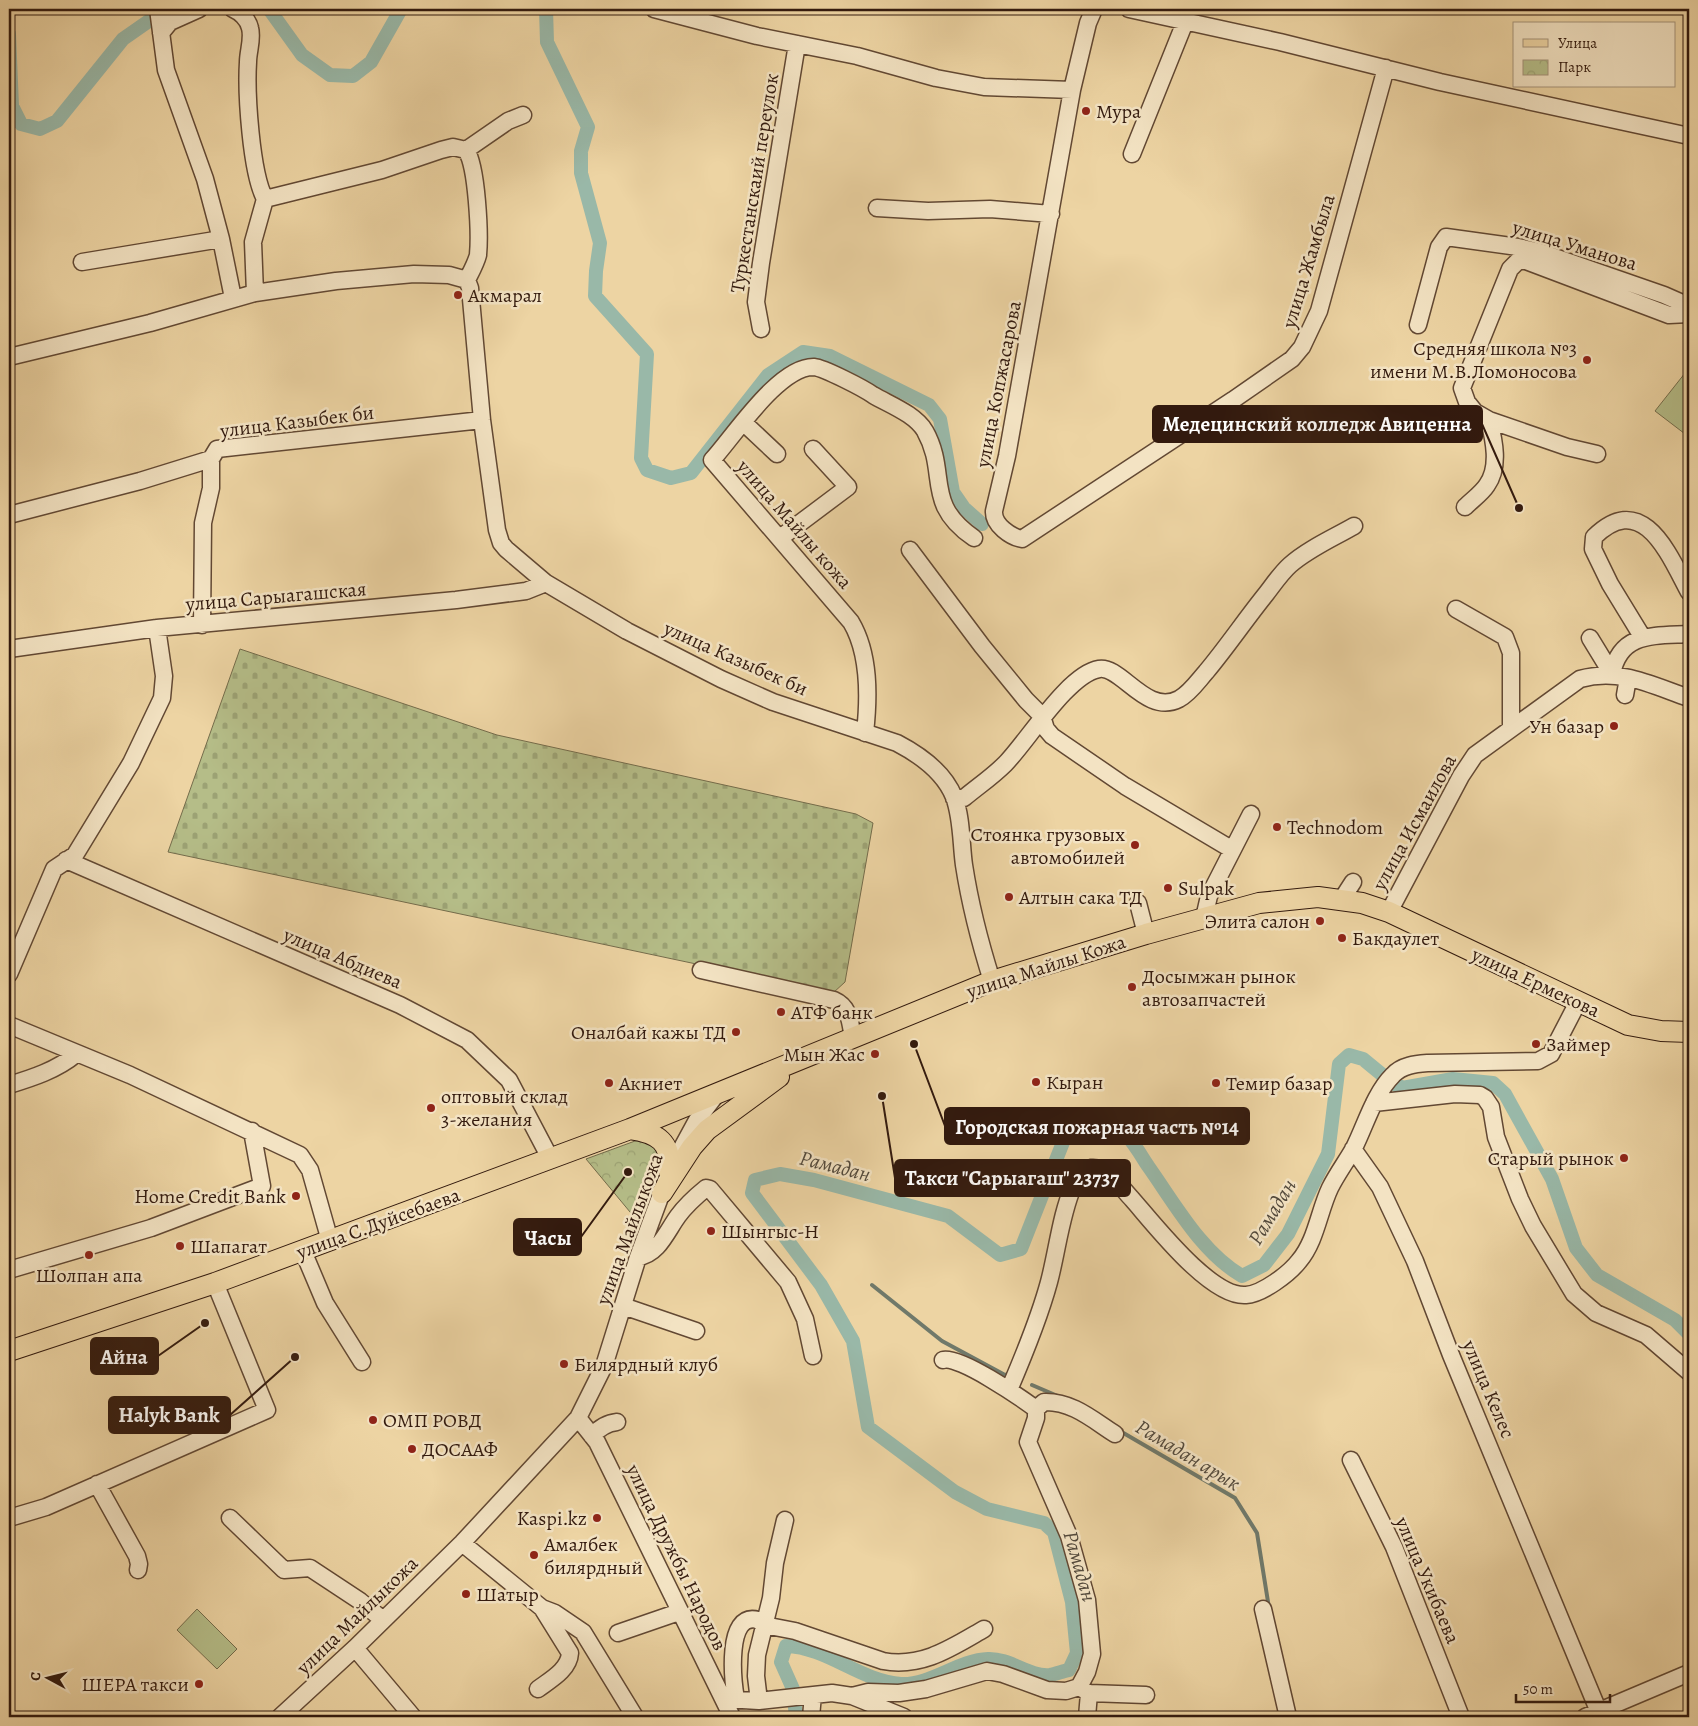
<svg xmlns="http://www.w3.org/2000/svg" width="1698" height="1726" viewBox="0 0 1698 1726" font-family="Alegreya,serif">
  <defs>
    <pattern id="cemetery-stones" width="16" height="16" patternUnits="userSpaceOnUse" patternTransform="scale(1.25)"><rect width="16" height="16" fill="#b5bd88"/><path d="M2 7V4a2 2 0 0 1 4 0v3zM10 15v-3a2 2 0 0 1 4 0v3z" fill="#9ca274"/></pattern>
    <pattern id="park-crowns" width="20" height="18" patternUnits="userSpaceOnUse" patternTransform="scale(1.25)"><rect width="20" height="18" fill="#b5bd88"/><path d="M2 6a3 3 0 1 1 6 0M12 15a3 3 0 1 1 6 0" fill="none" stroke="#9ca274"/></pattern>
  </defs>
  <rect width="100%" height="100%" fill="#edd4a3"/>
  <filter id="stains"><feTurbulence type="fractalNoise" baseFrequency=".004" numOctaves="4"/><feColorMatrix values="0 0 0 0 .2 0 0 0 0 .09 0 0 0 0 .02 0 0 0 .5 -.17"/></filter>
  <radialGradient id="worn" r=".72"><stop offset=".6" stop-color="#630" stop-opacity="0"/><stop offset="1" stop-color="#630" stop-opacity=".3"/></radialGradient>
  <path fill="#b5bd88" stroke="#746c4b" d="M1689 368V437L1655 411Z
    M197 1609 237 1649 217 1669 177 1630Z"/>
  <path fill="url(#cemetery-stones)" stroke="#746c4b" d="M240 649 497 735 856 814 873 823 845 982 833 993 168 852Z"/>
  <path fill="url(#park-crowns)" stroke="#746c4b" d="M652 1139 663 1166 640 1224 586 1159 635 1141Z"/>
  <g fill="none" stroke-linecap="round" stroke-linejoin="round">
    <path stroke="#70796a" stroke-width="4" d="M872 1285 942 1341 1005 1375 1010 1373
      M1032 1385 1060 1397
      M1120 1431 1235 1498 1257 1533 1269 1608"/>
    <path stroke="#99b8a8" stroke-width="14" d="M269 9 302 55 330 75 353 76 371 62 401 9
      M546 9 547 42 588 127 581 151V173L600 243 596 271 595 296 647 354 641 458 647 470 671 478 691 473 768 375 803 352 830 356 929 405 940 419 953 492 964 508 982 524
      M9 34 12 106 21 124 40 129 57 121 123 39 166 9
      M796 1717 793 1689 781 1662 786 1646C827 1647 860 1681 901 1684 932 1685 958 1660 988 1659 1010 1658 1029 1677 1050 1675 1056 1674 1063 1671 1069 1670L1077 1653 1072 1602 1054 1532 1044 1523 987 1509 955 1492 868 1427 853 1341 821 1285 752 1193 755 1180 780 1174 814 1180 948 1216 1000 1255 1021 1249 1069 1127C1082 1123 1097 1117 1111 1122 1125 1127 1140 1154 1148 1166 1175 1204 1201 1252 1242 1276L1264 1265 1288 1234 1328 1154 1339 1064 1349 1055 1363 1059 1391 1082 1402 1088 1453 1079 1493 1083 1505 1094 1552 1179 1576 1248 1597 1275 1675 1320 1689 1334"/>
    <defs>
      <path id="minor" d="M158 9 166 70 205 179 221 239 233 298
        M233 9C240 12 248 19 250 28 253 39 248 51 248 62 246 93 251 173 265 199
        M654 9 757 36 857 56 936 78 984 87 1072 90
        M1094 9 1088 23 1072 90 1007 456 994 511C993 525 1011 537 1022 539L1233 400 1292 359 1302 347 1319 311 1386 68
        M1129 9 1280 42 1440 82 1689 136
        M161 33 170 22 199 9
        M466 150 508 121 523 115
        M1132 154 1185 22
        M265 199 382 170 441 150 453 147 466 150C477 166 480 234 478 255 476 263 471 272 467 280
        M877 208 928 211 990 209 1051 214
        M82 262 221 239
        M255 293 253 242 265 199
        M1418 325 1439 247 1446 237 1518 247 1540 252 1664 295 1689 306
        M761 329 756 302 761 263 797 44
        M9 357 150 323 255 293 336 281 414 274 449 275 467 280 470 288 482 420 497 530 501 543 506 549 546 583 627 631 721 679 773 702 897 743C920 755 944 772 954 797 962 818 961 844 964 865 970 904 980 943 992 981
        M744 423 777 454
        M1597 454 1567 447 1489 420 1475 412 1467 402 1462 388 1510 269 1518 261H1526L1669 315 1689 314
        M1465 507C1472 500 1482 493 1487 485 1500 467 1494 440 1489 420
        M9 515 140 481 211 459
        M780 538 848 487 813 449
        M910 550 982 646 1026 700 1042 716 1046 729 1052 736 1125 786 1231 849
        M1456 609 1505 637 1511 653V729
        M202 625 203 523 211 488V459L217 449 482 420
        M1590 638 1612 674
        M1643 638 1610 584 1593 549 1594 537C1643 489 1669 555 1689 592
        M9 649 157 628 456 600 526 591 546 583
        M1612 674C1620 632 1654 636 1689 634
        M1625 695 1628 678
        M865 733C869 697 870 654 851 622L712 460C734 436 779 366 814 367 824 368 863 388 873 395 890 405 915 414 925 431 949 474 923 503 974 538
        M954 798H964C977 787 992 777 1005 764 1027 742 1068 674 1099 669 1121 665 1146 716 1179 699 1190 693 1198 681 1206 672 1227 647 1245 620 1266 594 1273 585 1281 573 1290 565 1308 549 1333 538 1354 526
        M66 860 400 1005 467 1040 509 1080 550 1158
        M1342 899 1353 882
        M1138 903 1146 934
        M1389 912 1461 776 1475 755 1580 679C1620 668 1651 685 1689 698
        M1204 918 1209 896 1251 814
        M701 970 834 1000C850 1007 850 1022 853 1038
        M9 974 54 869 75 855 131 763 162 698 164 676 157 628
        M9 1025 130 1075 300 1155 310 1170 330 1241
        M9 1085C32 1078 57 1070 76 1054
        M1374 1103 1455 1094 1480 1095 1485 1098 1491 1107 1496 1137 1520 1199 1533 1226 1574 1294 1596 1313 1646 1335 1689 1372
        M1353 1149 1380 1187 1415 1261 1451 1355 1601 1717
        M678 1155 697 1120 716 1095
        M303 1251 325 1303 362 1362
        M638 1257C658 1255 667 1231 678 1216 686 1205 695 1197 706 1188L710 1189 788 1282 805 1319 813 1356
        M9 1270 151 1228 262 1186 252 1131
        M623 1306 696 1331
        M1009 1390C1024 1355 1039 1319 1049 1282 1057 1252 1061 1214 1073 1187 1076 1179 1081 1170 1091 1168 1108 1166 1122 1189 1132 1199 1154 1224 1211 1298 1246 1295 1262 1294 1289 1274 1299 1261 1316 1241 1319 1211 1330 1188 1337 1174 1346 1162 1354 1148 1366 1124 1374 1094 1393 1075 1402 1065 1416 1064 1428 1063L1538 1061 1551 1054 1578 1002
        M1036 1409 1044 1402C1072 1401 1093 1420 1115 1434
        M578 1418 597 1442 732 1717
        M592 1436C599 1428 607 1423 617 1422
        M1351 1460 1394 1547 1461 1717
        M97 1484 137 1556 139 1564 138 1570
        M9 1518 46 1507 267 1410 215 1283
        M230 1518 284 1570 310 1568 360 1601 383 1620
        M462 1543 542 1608 555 1613 583 1632 635 1717
        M1263 1609 1288 1717
        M618 1633 679 1612
        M355 1648 413 1717
        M1079 1687 1089 1693 1146 1695
        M538 1689C550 1680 569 1670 570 1653L542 1608
        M852 1696 868 1692 899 1693 926 1689 987 1671 1003 1674 1047 1690 1066 1691 1079 1687 1087 1672 1092 1654 1087 1600 1069 1536 1028 1442 1036 1418V1409C1021 1398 959 1355 943 1360
        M726 1699 759 1701 832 1693 852 1696 904 1717
        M736 1699C733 1682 725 1611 758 1620L764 1625 795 1631 883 1661C922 1668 951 1648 984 1629
        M759 1701 756 1676 757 1655 771 1598 775 1563 785 1520
        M280 1717 355 1648 462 1543 578 1418 604 1366 638 1257 666 1181
        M811 1717 813 1695
        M1087 1717 1089 1693
        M1585 1717 1689 1673"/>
      <path id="major" d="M630 1129C658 1133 672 1142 669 1172
        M662 1193 692 1147 707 1130 779 1077
        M9 1351 215 1283 630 1129 992 981 1146 934 1259 903 1318 897 1362 903 1389 912 1628 1025 1661 1031 1689 1032"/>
    </defs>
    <use href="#minor" stroke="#624833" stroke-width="19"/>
    <use href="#major" stroke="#331a0e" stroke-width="22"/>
    <use href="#minor" stroke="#f3e3c3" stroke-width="16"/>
    <use href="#major" stroke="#edd4a3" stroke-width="20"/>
  </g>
  <g fill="#8f2418" stroke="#f3e3c3" stroke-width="2">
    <circle cx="1086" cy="111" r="5"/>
    <circle cx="458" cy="295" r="5"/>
    <circle cx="1587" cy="360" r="5"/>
    <circle cx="1614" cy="726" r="5"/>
    <circle cx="1277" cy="827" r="5"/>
    <circle cx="1135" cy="845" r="5"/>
    <circle cx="1168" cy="888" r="5"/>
    <circle cx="1009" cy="897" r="5"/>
    <circle cx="1320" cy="921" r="5"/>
    <circle cx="1342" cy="938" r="5"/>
    <circle cx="1132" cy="987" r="5"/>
    <circle cx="781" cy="1012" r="5"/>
    <circle cx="736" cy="1032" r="5"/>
    <circle cx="1536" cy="1044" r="5"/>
    <circle cx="875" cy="1054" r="5"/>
    <circle cx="1036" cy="1082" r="5"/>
    <circle cx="609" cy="1083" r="5"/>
    <circle cx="1216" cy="1083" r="5"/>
    <circle cx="431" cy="1108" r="5"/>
    <circle cx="1624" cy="1158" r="5"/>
    <circle cx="296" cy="1196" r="5"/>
    <circle cx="711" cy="1231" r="5"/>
    <circle cx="180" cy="1246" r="5"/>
    <circle cx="89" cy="1255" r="5"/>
    <circle cx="564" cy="1364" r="5"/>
    <circle cx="373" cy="1420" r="5"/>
    <circle cx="412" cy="1449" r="5"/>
    <circle cx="597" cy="1518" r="5"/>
    <circle cx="534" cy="1555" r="5"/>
    <circle cx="466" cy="1594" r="5"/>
    <circle cx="199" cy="1684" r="5"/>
  </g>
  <g text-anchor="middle" stroke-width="5" stroke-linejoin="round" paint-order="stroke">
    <g font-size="20" fill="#331a0e" stroke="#f3e3c3" text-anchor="start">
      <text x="1096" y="118">Мура</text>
      <text x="468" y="302">Акмарал</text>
      <text x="1577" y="355" text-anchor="end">Средняя школа №3<tspan x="1577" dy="23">имени М.В.Ломоносова</tspan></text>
      <text x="1604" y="733" text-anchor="end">Ун базар</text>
      <text x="1287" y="834">Technodom</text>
      <text x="1125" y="841" text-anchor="end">Стоянка грузовых<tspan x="1125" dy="23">автомобилей</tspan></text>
      <text x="1178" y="895">Sulpak</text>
      <text x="1019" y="904">Алтын сака ТД</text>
      <text x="1310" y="928" text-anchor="end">Элита салон</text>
      <text x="1352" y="945">Бакдаулет</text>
      <text x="1142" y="983">Досымжан рынок<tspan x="1142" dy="23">автозапчастей</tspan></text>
      <text x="791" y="1019">АТФ банк</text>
      <text x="726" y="1039" text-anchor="end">Оналбай кажы ТД</text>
      <text x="1546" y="1051">Займер</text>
      <text x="865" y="1061" text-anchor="end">Мын Жас</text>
      <text x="1046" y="1089">Кыран</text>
      <text x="619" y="1090">Акниет</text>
      <text x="1226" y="1090">Темир базар</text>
      <text x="441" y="1103">оптовый склад<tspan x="441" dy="23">3-желания</tspan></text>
      <text x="1614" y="1165" text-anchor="end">Старый рынок</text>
      <text x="286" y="1203" text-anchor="end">Home Credit Bank</text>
      <text x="721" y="1238">Шынгыс-Н</text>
      <text x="190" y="1253">Шапагат</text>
      <text x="89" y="1282" text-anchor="middle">Шолпан апа</text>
      <text x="574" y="1371">Билярдный клуб</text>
      <text x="383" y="1427">ОМП РОВД</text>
      <text x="422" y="1456">ДОСААФ</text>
      <text x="587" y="1525" text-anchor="end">Kaspi.kz</text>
      <text x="544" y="1551">Амалбек<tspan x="544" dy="23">билярдный</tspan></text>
      <text x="476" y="1601">Шатыр</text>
      <text x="189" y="1691" text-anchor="end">ШЕРА такси</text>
    </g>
    <g font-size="20" fill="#331a0e" stroke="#f3e3c3">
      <text transform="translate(754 183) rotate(-81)" y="7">Туркестанскаий переулок</text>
      <text transform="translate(1575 245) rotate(17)" y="7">улица Уманова</text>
      <text transform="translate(1308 261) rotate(-73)" y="7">улица Жамбыла</text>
      <text transform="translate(998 384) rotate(-79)" y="7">улица Копжасарова</text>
      <text transform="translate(297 421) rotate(-7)" y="7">улица Казыбек би</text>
      <text transform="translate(795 524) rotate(49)" y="7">улица Майлы кожа</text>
      <text transform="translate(276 596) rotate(-5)" y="7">улица Сарыагашская</text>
      <text transform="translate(736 658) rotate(24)" y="7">улица Казыбек би</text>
      <text transform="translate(1414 822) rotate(-61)" y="7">улица Исмаилова</text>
      <text transform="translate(343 958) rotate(23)" y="7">улица Абдиева</text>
      <text transform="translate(1046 966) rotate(-18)" y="7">улица Майлы Кожа</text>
      <text transform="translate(1536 982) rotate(25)" y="7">улица Ермекова</text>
      <text transform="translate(378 1223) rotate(-20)" y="7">улица С.Дуйсебаева</text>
      <text transform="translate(629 1229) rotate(-70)" y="7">улица Майлыкожа</text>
      <text transform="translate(1489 1389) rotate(67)" y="7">улица Келес</text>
      <text transform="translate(677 1557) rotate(64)" y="7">улица Дружбы Народов</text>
      <text transform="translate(1428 1580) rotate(67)" y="7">улица Укибаева</text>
      <text transform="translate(357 1615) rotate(-44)" y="7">улица Майлыкожа</text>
    </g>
    <g font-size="21" font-style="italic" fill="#52493c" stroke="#f3e3c3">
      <text transform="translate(835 1166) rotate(14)" y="7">Рамадан</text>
      <text transform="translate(1272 1212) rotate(-59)" y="7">Рамадан</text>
      <text transform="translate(1188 1455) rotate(31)" y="7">Рамадан арык</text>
      <text transform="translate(1080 1566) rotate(74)" y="7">Рамадан</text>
    </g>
  </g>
  <path fill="none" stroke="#331a0e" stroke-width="2" d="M1519 508L1482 424M914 1044L945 1126M882 1096L895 1178M628 1172L581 1237M205 1323L158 1356M295 1357L230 1415"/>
  <g fill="#331a0e" stroke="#f3e3c3" stroke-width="2">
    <circle cx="1519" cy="508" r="5"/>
    <circle cx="914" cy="1044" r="5"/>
    <circle cx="882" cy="1096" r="5"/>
    <circle cx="628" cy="1172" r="5"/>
    <circle cx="205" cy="1323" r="5"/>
    <circle cx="295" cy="1357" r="5"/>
  </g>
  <g fill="#331a0e" stroke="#331a0e" stroke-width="2">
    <rect x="1153" y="406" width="329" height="36" rx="5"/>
    <rect x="945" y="1108" width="304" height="36" rx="5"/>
    <rect x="895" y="1160" width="235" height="36" rx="5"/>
    <rect x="514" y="1219" width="67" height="36" rx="5"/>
    <rect x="91" y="1338" width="67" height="36" rx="5"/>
    <rect x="109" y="1397" width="121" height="36" rx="5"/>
  </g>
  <g font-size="21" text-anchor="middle" font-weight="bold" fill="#fff">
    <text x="1317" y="431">Медецинский колледж Авиценна</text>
    <text x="1097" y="1134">Городская пожарная часть №14</text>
    <text x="1012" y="1185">Такси "Сарыагаш" 23737</text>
    <text x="548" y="1245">Часы</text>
    <text x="124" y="1364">Айна</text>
    <text x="169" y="1422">Halyk Bank</text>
  </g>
  <rect width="1698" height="1726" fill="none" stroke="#edd4a3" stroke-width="30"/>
  <rect x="10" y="10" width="1678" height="1706" fill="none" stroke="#331a0e" stroke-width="2.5"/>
  <rect x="15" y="15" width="1668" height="1696" fill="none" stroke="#331a0e"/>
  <rect x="1513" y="22" width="162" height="65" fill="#f3e3c3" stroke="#a6937b"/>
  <rect x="1523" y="39" width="25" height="8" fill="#edd4a3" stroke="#a6937b"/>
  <text x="1558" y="48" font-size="15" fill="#331a0e">Улица</text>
  <rect x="1523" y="60" width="25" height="15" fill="url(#park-crowns)" stroke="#a6937b"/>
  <text x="1558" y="72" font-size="15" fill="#331a0e">Парк</text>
  <g transform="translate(48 1678) rotate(277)" stroke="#f3e3c3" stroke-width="4" paint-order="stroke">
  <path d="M0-4L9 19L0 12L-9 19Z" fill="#331a0e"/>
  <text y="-8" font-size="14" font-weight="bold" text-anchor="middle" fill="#331a0e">С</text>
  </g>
  <path d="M1516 1694v8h94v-8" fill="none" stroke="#331a0e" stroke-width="2.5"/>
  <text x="1523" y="1694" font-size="15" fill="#331a0e" stroke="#f3e3c3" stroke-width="4" paint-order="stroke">50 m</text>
  <rect width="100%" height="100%" filter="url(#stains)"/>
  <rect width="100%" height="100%" fill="url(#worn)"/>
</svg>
